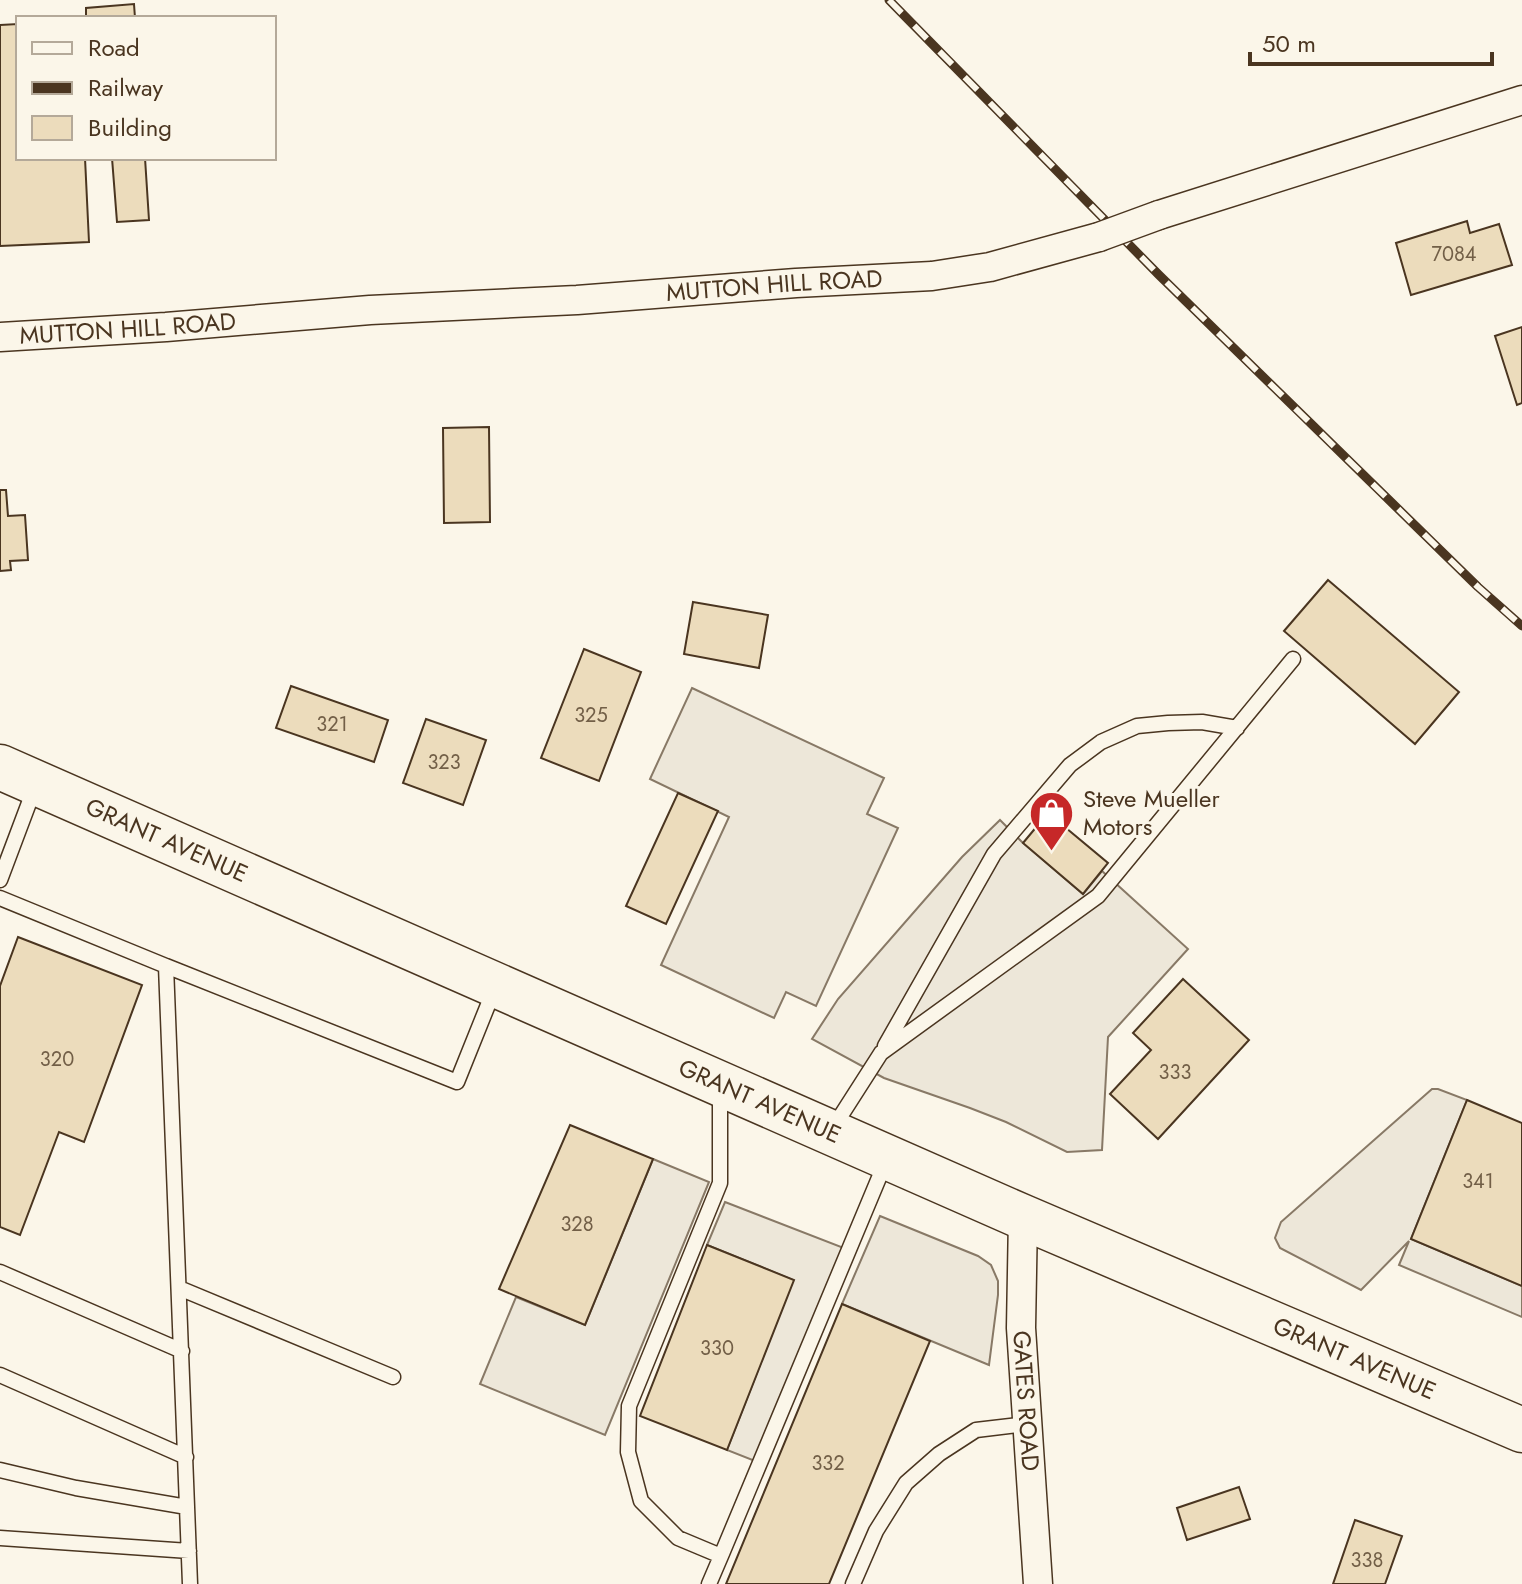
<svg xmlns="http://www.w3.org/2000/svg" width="1522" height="1584" viewBox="0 0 1522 1584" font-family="Jost,sans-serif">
  <rect width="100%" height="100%" fill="#fbf6e9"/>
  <path fill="#ede7d9" stroke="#887966" stroke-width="2" d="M692 688 884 778 867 814 898 828 816 1006 786 992 774 1018 661 965 729 817 650 779Z
    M1000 820 1023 843 1083 894 1102 871 1188 949 1108 1037 1102 1150 1067 1152 1006 1122 970 1108 884 1078 812 1039 838 999 962 857Z
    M1432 1089H1438L1467 1100 1411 1239 1522 1286V1317L1399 1265 1409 1241 1361 1290 1280 1248 1275 1238 1281 1222Z
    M653 1159 709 1182 605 1435 480 1384 516 1297 585 1325Z
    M725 1202 849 1250 760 1463 727 1450 793 1280 707 1245Z
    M880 1216 978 1256 991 1265 998 1281V1295L989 1365 842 1304Z"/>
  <path fill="#ecdcbc" stroke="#4a3520" stroke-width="2" d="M134 4 135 18H86V8Z
    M18 24V158H85L89 242 0 246V25Z
    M112 158H145L149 220 117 222Z
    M1467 221 1470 233 1499 224 1512 265 1411 295 1396 243Z
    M1522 327V403L1517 405 1495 336Z
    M489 427 490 522 444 523 443 428Z
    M0 490H6L8 516 25 515 28 560 10 561 11 570 0 571Z
    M1328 580 1459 692 1415 744 1284 631Z
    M693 602 768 615 759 668 684 654Z
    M584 649 641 672 599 781 541 758Z
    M291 686 388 720 374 762 276 728Z
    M426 719 486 740 463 805 403 783Z
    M678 793 718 811 666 924 626 906Z
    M1048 813 1108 863 1083 894 1023 843Z
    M18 937 142 985 84 1142 59 1132 20 1235 0 1227V986Z
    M1183 979 1249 1040 1158 1139 1110 1094 1151 1050 1133 1033Z
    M1467 1100 1522 1123V1286L1411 1239Z
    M570 1125 653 1159 585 1325 499 1289Z
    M707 1245 794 1280 727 1450 640 1416Z
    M842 1304 930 1341 829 1584H726Z
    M1239 1487 1250 1519 1187 1540 1177 1508Z
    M1355 1520 1402 1536 1385 1584H1333Z"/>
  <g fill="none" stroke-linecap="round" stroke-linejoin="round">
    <defs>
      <path id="service" d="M0 880 35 787
        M0 898 166 966 190 1584
        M166 966 457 1082 494 990
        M885 1046 994 854 1070 765 1101 742 1137 726 1168 723 1202 722 1237 728
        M720 1092V1183L629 1406 628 1452 641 1501 678 1538 721 1556 886 1161
        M833 1128 881 1053 1098 896 1293 659
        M0 1272 182 1351
        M179 1288 393 1377
        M0 1375 186 1457
        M0 1470 76 1488 187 1507
        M0 1538 189 1551
        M709 1584 721 1556
        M853 1584 876 1531 906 1483 939 1454 976 1430 1027 1424"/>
      <g id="minor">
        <path d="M1159 215 1522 100"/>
        <path id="s1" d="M0 337 166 327 370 310 577 300 796 283 932 276 990 267 1099 237"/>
        <path id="s2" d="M1023 1217 1021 1328 1038 1584"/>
      </g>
      <g id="trunk">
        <path id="s3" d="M0 767 1023 1217 1522 1430"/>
      </g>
    </defs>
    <use href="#service" stroke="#4a3520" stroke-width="17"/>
    <use href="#minor" stroke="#4a3520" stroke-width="31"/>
    <use href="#trunk" stroke="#4a3520" stroke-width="47"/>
    <use href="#service" stroke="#fbf6e9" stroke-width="14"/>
    <use href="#minor" stroke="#fbf6e9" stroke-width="28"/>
    <use href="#trunk" stroke="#fbf6e9" stroke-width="44"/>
    <defs>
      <path id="rail" d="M889 0 1159 275 1478 587 1522 626"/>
    </defs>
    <use href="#rail" stroke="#4a3520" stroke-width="9"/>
    <use href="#rail" stroke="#fbf6e9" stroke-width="6" stroke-dasharray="18" stroke-linecap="butt"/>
    <defs>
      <path id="minor-bridge" d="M1099 237 1159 215"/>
    </defs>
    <use href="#minor-bridge" stroke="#4a3520" stroke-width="31" stroke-linecap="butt"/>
    <use href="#minor-bridge" stroke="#fbf6e9" stroke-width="28"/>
  </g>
  <defs>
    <symbol id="shop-pin" viewBox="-11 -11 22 30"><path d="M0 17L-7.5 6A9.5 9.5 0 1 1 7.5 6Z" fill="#c62828" stroke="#fbf6e9"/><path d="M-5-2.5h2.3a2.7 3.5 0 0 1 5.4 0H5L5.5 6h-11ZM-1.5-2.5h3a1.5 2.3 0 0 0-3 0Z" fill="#fff"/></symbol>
  </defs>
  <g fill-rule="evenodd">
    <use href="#shop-pin" x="1026" y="788" width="51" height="69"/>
  </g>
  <g text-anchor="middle" stroke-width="6" stroke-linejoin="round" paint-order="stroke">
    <g font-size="20" fill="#725f47">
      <text x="1454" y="261">7084</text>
      <text x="591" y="722">325</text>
      <text x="332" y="731">321</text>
      <text x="444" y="769">323</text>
      <text x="57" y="1066">320</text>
      <text x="1175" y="1079">333</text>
      <text x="1478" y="1188">341</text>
      <text x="577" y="1231">328</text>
      <text x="717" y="1355">330</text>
      <text x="828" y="1470">332</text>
      <text x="1367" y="1567">338</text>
    </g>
    <g font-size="24" fill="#4a3520" stroke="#fbf6e9">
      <text dy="8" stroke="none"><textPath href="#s1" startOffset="776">MUTTON HILL ROAD</textPath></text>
      <text dy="8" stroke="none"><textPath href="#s1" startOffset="128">MUTTON HILL ROAD</textPath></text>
      <text dy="8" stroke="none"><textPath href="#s3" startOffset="182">GRANT AVENUE</textPath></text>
      <text dy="8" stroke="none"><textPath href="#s3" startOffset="830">GRANT AVENUE</textPath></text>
      <text dy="8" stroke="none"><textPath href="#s3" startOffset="1478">GRANT AVENUE</textPath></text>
      <text dy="8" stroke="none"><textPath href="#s2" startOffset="184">GATES ROAD</textPath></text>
    </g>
    <g font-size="24" fill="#4a3520" stroke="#fbf6e9" text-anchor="start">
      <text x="1083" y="807">Steve Mueller<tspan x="1083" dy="28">Motors</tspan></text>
    </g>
  </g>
  <rect x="16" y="16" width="260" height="144" fill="#fbf6e9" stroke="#b4a999" stroke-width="2"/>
  <rect x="32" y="42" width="40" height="12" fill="#fbf6e9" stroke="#b4a999" stroke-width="2"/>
  <text x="88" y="56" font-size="24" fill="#4a3520">Road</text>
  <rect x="32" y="82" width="40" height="12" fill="#4a3520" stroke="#b4a999" stroke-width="2"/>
  <text x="88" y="96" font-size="24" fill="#4a3520">Railway</text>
  <rect x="32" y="116" width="40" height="24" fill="#ecdcbc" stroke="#b4a999" stroke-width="2"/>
  <text x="88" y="136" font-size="24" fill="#4a3520">Building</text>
  <path d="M1250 52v12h242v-12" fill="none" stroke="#4a3520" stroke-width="4"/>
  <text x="1262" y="52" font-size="24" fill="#4a3520" stroke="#fbf6e9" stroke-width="6" paint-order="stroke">50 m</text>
</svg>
